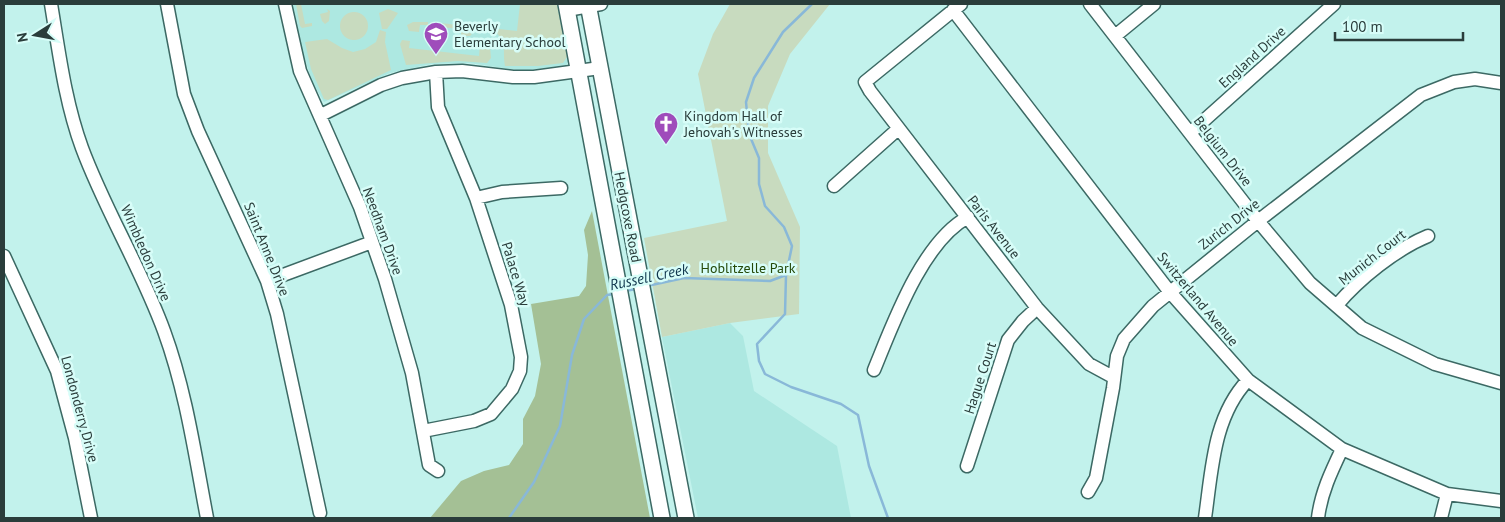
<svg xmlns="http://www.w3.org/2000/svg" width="1505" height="522" viewBox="0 0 1505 522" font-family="'PT Sans',sans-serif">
  <rect width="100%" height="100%" fill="#c2f2ec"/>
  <path fill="#ade8e1" d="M293 4H558L569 60 566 65 523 71 469 63 431 64 390 73 324 102 312 82 302 49Z
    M730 323 743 336 754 391 837 446 851 518H698L662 337Z"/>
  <path fill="#c8dbbf" d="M296 4H301L305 24 312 23V26L302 28 300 26Z
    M520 4H557L567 57 563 63 538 66H505C502 47 509 41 490 28L517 31Z
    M730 4H830L790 54 768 106V153L800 227 799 314 730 323 662 337 644 238 727 221 698 74 713 34Z
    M327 9 330 11 329 21 325 24 322 21 320 14 328 12Z
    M388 9 398 13 387 29H382L379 13Z
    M340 26a14 14 0 1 1 28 0a14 14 0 1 1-28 0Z
    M413 22H428V25H420L419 32 409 31 407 25Z
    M431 22 458 25 472 34 470 36H461V29L430 26Z
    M380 30 386 32 385 42 391 70 328 100 324 99 311 69 305 42 327 39 342 48 353 52 365 49 376 42Z
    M402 40 410 41 409 48 479 56 480 45 484 42 490 47 491 58 487 63 458 61 406 65 400 44Z"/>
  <path fill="#a4c095" d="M592 211 650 518H430L461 481 484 471 509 465 523 444V419L535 396 541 364 531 304 579 296 586 286 588 255 584 230Z"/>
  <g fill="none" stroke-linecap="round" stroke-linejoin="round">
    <path stroke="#89b8d8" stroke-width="2.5" d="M812 4 783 32 754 78 746 102 749 134 759 158V184L765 206 784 227 792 246 786 275 785 314 757 344 759 361 765 374 791 387 841 404 858 415 869 466 888 518
      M647 286 684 278 770 281 786 275
      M625 291 636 289
      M509 518 534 482 560 426 572 355 584 319 607 295 614 294"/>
    <defs>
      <path id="minor" d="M51 4C59 52 65 102 82 148 105 210 141 268 164 331 186 391 195 455 207 518
        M167 4 184 94 198 131 267 281 277 314 320 513
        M285 4 300 71 360 207 385 279 412 373 429 465 438 471
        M961 4 865 82 870 91 1037 308 1089 364 1113 377
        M1090 4 1258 221 1310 283 1362 328 1435 364 1501 383
        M567 10 601 4
        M953 10 1169 291 1248 380 1342 449 1447 494 1501 501
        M1115 36 1154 4
        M321 115 381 85 402 78 436 72 462 71 513 77H534L600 68
        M1190 133 1334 4
        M834 186 898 129
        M476 198 502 192 561 188
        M4 256 57 371 75 438 91 518
        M267 281 372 242
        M1337 305C1359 279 1396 249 1428 236
        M874 370C893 324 922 242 968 217
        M423 431 474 421 491 414 512 389 520 371 521 357 511 305 476 198 438 107 436 72
        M967 466 1008 340 1023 321 1037 308
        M1088 492 1096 478 1113 388 1117 356 1124 339 1153 306 1258 221 1421 95 1454 82 1475 79 1501 83
        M1205 518C1212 470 1213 417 1248 380
        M1318 518C1321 493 1331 472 1342 449
        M1441 518 1447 494"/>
      <path id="major" d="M566 4 662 518
        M588 4 686 518"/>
    </defs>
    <use href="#minor" stroke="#3c6964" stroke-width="15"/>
    <use href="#major" stroke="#3c6964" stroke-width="18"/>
    <use href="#minor" stroke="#fff" stroke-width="12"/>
    <use href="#major" stroke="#fff" stroke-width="15"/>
  </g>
  <defs>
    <symbol id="school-pin" viewBox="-11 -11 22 30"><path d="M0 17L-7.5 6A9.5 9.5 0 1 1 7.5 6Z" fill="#9f4cbb" stroke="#d7fdf8"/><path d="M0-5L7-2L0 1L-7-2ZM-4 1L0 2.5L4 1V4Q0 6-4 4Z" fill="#fff"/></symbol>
    <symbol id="church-pin" viewBox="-11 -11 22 30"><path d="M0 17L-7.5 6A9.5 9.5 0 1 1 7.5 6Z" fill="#9f4cbb" stroke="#d7fdf8"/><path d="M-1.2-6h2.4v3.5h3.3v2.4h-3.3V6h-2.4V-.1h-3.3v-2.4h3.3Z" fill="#fff"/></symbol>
  </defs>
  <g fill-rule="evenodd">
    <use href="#school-pin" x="422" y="20" width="28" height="38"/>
    <use href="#church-pin" x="652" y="110" width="28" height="38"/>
  </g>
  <g text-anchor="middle" stroke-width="5" stroke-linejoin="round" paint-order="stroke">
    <g font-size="14" fill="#2a3d3b" stroke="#d7fdf8" text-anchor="start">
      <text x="454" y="31">Beverly<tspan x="454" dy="16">Elementary School</tspan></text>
      <text x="684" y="121">Kingdom Hall of<tspan x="684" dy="16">Jehovah's Witnesses</tspan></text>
    </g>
    <g font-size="14" fill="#2a3d3b" stroke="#d7fdf8">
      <text transform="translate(1252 57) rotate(-42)" y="5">England Drive</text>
      <text transform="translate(1223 151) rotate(52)" y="5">Belgium Drive</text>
      <text transform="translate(628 217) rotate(79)" y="5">Hedgcoxe Road</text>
      <text transform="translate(1229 224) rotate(-38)" y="5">Zurich Drive</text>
      <text transform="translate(994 227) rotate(52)" y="5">Paris Avenue</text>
      <text transform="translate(383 231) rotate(70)" y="5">Needham Drive</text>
      <text transform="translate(267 249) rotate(68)" y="5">Saint Anne Drive</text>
      <text transform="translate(146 253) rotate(66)" y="5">Wimbledon Drive</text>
      <text transform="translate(1372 257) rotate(-38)" y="5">Munich Court</text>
      <text transform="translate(516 274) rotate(73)" y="5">Palace Way</text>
      <text transform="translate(1198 299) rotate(50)" y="5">Switzerland Avenue</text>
      <text transform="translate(980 378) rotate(-72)" y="5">Hague Court</text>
      <text transform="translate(80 409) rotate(75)" y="5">Londonderry Drive</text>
    </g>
    <g font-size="14" fill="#254909" stroke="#d7fdf8">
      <text x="748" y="273">Hoblitzelle Park</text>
    </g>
    <g font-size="15" font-style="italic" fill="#0e344b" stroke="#d7fdf8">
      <text transform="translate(649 277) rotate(-12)" y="5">Russell Creek</text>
    </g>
  </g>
  <rect width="1505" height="522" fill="none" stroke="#2a3d3b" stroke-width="10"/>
  <g transform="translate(35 35) rotate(259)" stroke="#d7fdf8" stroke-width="4" paint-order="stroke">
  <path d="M0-4L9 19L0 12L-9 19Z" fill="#2a3d3b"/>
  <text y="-8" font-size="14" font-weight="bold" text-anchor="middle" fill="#2a3d3b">N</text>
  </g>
  <path d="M1335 32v8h128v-8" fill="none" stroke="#2a3d3b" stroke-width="2.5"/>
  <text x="1342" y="32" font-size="15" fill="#2a3d3b" stroke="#d7fdf8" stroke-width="4" paint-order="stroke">100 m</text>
</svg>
